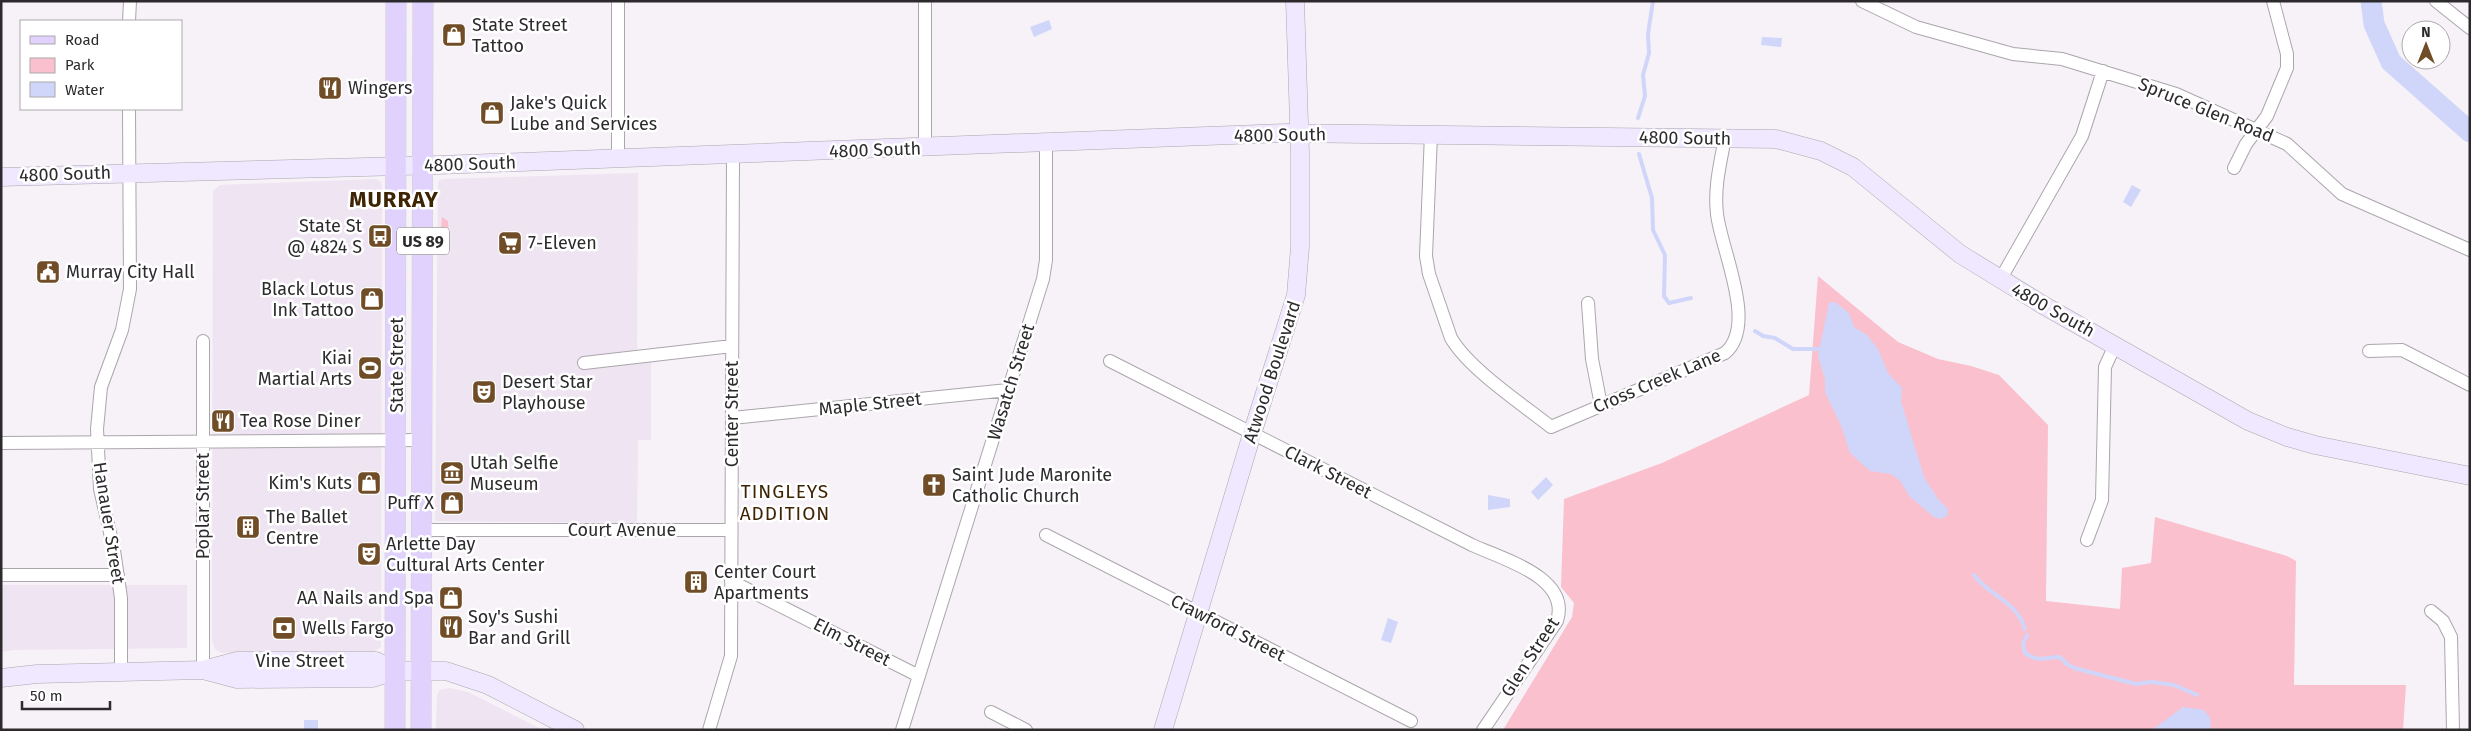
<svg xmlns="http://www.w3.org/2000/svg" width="2471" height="731" viewBox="0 0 2471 731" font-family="'Fira Sans',sans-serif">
  <rect width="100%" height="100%" fill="#f7f1f8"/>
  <path fill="#efe4f1" d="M638 173 637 361H651V440H638L637 523 435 521 438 181 443 179Z
    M376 179 381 182 382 187 381 647 370 654 221 653 215 649 212 641 213 191 220 185Z
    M1 585H187V648L14 650 1 652Z
    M449 688 468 692 543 730H436L437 695 440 690Z"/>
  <path fill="#fac0cd" d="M442 217 448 221 449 241 441 247 442 233H444V228H441Z
    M1818 276 1898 342 1938 359 1971 366 1999 375 2048 425 2046 601 2120 609 2122 568 2151 563 2155 517 2287 556 2296 561 2294 685H2406L2403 730H1503L1572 617 1574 603 1561 587 1564 499 1662 463 1809 395Z"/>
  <path fill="#d0d6f9" d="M1049 20 1052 29 1034 37 1030 27Z
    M1762 37 1782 38 1781 47 1761 45Z
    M2132 185 2141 190 2131 207 2123 202Z
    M1835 302 1849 313 1854 327 1867 335 1878 349 1888 373 1902 388 1901 401 1924 477 1938 499 1948 509 1947 516 1940 519 1934 517 1910 497 1900 481 1891 474 1870 471 1850 453 1842 428 1825 392V379L1818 356 1829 303Z
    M1546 477 1553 485 1538 500 1531 492Z
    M1488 495 1510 499V507L1488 510Z
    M1388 618 1398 622 1391 643 1381 640Z
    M2183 707 2204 710 2210 718 2211 730H2152Z
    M304 720H318V730H304Z"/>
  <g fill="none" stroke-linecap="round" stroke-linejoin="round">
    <path stroke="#d0d6f9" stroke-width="4" d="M1638 118 1645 96 1643 75 1649 53 1648 34 1653 1
      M1639 154 1652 198 1653 230 1665 255 1664 296 1669 303 1691 298
      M1755 331 1763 336 1775 338 1793 349H1820
      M1974 575C1989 596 2017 601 2025 629
      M2027 635 2023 644 2025 653C2039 663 2046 657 2060 657L2067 664 2074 668 2136 684 2151 682 2174 685 2197 695"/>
    <path stroke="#d0d6f9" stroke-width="21" d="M2371 1 2374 24 2391 62 2470 132"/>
    <defs>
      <path id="street" d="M1862 1 1916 27 2013 54 2062 59 2176 94 2287 144 2342 194 2470 250
        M2436 1 2470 28
        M129 21 130 1
        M1431 134 1426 256 1429 274 1451 338C1469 369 1522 404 1551 427L1725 353C1758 325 1721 250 1717 214 1714 188 1720 164 1725 138
        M925 148V1
        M618 158V1
        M2234 168 2246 144 2267 116 2287 68V54L2273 1
        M2000 280 2082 136 2103 71
        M1588 303 1592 359 1601 405
        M203 341V670
        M2369 351 2402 350 2470 385
        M1110 361 1472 545C1502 559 1571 577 1557 621L1483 730
        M584 363 732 346
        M732 418 1008 390
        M1 443 422 440
        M422 530H731
        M1046 535 1411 721
        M2087 540 2102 500 2105 367 2115 345
        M1 575H118
        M731 581 919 676
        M2431 611 2443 621 2451 637 2453 730
        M121 672V598L114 550 100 489 97 429 101 387 122 330 130 289 129 109
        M991 712 1026 730
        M709 730 731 656 733 155
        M902 730 1043 279 1046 260V143"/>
      <path id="secondary" d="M1 177 439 165 1285 133 1776 139 1821 151 1853 167 1960 254 2043 305 2248 421 2287 437 2315 445 2470 476
        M203 670 237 679 373 678 395 671H446L488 685 575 730
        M1 678 37 674 203 670 237 661H376L395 671
        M1163 730 1252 434 1296 295 1300 247V153L1295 1"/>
      <path id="primary" d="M395 730 396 1
        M421 730 423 1"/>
    </defs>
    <use href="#street" stroke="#aba6ac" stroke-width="14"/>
    <use href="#secondary" stroke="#aba6ac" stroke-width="19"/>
    <use href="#primary" stroke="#d1d0d1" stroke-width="21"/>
    <use href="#street" stroke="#fff" stroke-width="12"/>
    <use href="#secondary" stroke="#efe8fe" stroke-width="18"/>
    <use href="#primary" stroke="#e0d2fc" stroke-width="20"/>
  </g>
  <defs>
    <symbol id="shop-square" viewBox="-11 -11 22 22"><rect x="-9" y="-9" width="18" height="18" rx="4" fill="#704d26" stroke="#fff"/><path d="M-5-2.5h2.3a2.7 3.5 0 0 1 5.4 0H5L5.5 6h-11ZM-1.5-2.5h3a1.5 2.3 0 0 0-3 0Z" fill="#fff"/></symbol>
    <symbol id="restaurant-square" viewBox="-11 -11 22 22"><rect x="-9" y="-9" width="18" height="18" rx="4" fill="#704d26" stroke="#fff"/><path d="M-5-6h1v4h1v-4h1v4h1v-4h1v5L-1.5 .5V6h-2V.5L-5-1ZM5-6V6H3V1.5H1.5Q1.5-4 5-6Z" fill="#fff"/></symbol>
    <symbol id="bus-square" viewBox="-11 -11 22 22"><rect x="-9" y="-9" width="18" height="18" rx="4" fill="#704d26" stroke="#fff"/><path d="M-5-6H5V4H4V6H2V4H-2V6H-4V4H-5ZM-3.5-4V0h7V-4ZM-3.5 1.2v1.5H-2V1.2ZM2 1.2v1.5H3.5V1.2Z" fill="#fff"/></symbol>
    <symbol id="supermarket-square" viewBox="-11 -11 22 22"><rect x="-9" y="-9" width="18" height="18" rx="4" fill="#704d26" stroke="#fff"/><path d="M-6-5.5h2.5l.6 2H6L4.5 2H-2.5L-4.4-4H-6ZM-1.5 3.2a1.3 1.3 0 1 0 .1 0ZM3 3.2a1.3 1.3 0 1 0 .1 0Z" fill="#fff"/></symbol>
    <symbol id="civic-square" viewBox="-11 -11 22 22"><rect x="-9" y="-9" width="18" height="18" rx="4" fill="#704d26" stroke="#fff"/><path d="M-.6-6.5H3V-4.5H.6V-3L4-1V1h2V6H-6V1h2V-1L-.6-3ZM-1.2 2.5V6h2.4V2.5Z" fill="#fff"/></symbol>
    <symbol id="stadium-square" viewBox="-11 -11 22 22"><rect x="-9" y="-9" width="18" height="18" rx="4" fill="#704d26" stroke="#fff"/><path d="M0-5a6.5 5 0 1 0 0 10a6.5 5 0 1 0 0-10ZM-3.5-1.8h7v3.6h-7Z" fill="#fff"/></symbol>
    <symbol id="theatre-square" viewBox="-11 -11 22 22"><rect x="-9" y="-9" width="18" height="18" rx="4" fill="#704d26" stroke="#fff"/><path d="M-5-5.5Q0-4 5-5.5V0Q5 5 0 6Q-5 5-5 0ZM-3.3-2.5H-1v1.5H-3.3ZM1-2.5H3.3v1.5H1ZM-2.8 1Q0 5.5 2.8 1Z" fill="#fff"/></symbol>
    <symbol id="museum-square" viewBox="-11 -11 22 22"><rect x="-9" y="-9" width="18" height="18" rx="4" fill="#704d26" stroke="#fff"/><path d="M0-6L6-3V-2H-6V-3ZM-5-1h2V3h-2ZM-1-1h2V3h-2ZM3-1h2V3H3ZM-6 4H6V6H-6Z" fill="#fff"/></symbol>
    <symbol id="church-square" viewBox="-11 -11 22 22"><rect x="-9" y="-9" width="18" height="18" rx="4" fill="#704d26" stroke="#fff"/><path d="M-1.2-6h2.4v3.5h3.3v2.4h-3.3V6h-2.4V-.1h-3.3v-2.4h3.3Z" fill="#fff"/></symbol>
    <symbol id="building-square" viewBox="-11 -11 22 22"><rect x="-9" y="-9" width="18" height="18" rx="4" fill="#704d26" stroke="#fff"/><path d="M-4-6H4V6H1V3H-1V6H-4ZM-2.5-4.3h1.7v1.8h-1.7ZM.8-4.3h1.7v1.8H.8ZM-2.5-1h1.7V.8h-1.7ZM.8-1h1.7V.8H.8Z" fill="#fff"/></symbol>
    <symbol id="bank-square" viewBox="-11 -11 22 22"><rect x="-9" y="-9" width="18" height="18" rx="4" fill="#704d26" stroke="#fff"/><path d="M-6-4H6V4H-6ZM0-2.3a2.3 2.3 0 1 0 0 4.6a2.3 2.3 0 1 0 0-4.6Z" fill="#fff"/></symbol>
  </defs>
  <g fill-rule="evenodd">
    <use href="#shop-square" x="440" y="21" width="28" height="28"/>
    <use href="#restaurant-square" x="316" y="74" width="28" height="28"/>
    <use href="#shop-square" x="478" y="99" width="28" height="28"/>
    <use href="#bus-square" x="366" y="222" width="28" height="28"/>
    <use href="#supermarket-square" x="496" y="229" width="28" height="28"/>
    <use href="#civic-square" x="34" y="258" width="28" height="28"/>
    <use href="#shop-square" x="358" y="285" width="28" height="28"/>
    <use href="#stadium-square" x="356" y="354" width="28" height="28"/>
    <use href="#theatre-square" x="470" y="378" width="28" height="28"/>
    <use href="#restaurant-square" x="209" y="407" width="28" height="28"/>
    <use href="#museum-square" x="438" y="459" width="28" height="28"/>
    <use href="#shop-square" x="355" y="469" width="28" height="28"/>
    <use href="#church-square" x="920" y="471" width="28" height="28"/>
    <use href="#shop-square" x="438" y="489" width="28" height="28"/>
    <use href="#building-square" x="234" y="513" width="28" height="28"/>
    <use href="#theatre-square" x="355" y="540" width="28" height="28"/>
    <use href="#building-square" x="682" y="568" width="28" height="28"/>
    <use href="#shop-square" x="437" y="584" width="28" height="28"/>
    <use href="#restaurant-square" x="437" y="613" width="28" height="28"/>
    <use href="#bank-square" x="270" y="614" width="28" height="28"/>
  </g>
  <g text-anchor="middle" stroke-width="5" stroke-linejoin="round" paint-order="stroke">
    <rect fill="#fff" stroke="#6b6a6c" stroke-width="1" x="397" y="227.5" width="52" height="27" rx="4"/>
    <g font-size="16" font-weight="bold" fill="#2c2a2d">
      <text x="423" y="247">US 89</text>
    </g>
    <g font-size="18" fill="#2c2a2d" stroke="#fff" text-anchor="start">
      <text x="472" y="31">State Street<tspan x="472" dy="21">Tattoo</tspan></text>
      <text x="348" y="94">Wingers</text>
      <text x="510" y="109">Jake's Quick<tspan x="510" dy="21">Lube and Services</tspan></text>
      <text x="362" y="232" text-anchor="end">State St<tspan x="362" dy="21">@ 4824 S</tspan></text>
      <text x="528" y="249">7-Eleven</text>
      <text x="66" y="278">Murray City Hall</text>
      <text x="354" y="295" text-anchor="end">Black Lotus<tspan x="354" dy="21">Ink Tattoo</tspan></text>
      <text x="352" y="364" text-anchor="end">Kiai<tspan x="352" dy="21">Martial Arts</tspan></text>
      <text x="502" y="388">Desert Star<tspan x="502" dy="21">Playhouse</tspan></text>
      <text x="240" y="427">Tea Rose Diner</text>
      <text x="470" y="469">Utah Selfie<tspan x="470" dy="21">Museum</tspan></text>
      <text x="952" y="481">Saint Jude Maronite<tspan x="952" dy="21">Catholic Church</tspan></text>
      <text x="352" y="489" text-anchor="end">Kim's Kuts</text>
      <text x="434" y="509" text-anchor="end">Puff X</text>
      <text x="266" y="523">The Ballet<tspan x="266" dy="21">Centre</tspan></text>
      <text x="386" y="550">Arlette Day<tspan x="386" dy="21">Cultural Arts Center</tspan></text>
      <text x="714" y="578">Center Court<tspan x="714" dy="21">Apartments</tspan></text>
      <text x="434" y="604" text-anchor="end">AA Nails and Spa</text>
      <text x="468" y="623">Soy's Sushi<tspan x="468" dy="21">Bar and Grill</tspan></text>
      <text x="302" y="634">Wells Fargo</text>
    </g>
    <g font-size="18" fill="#2c2a2d" stroke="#fff">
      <text transform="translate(2206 110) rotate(22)" y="6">Spruce Glen Road</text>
      <text transform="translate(1280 135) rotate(-1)" y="6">4800 South</text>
      <text transform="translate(1685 138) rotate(1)" y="6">4800 South</text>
      <text transform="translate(875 150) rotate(-2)" y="6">4800 South</text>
      <text transform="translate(470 164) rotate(-2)" y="6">4800 South</text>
      <text transform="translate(65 174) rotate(-2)" y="6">4800 South</text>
      <text transform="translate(2053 310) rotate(29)" y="6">4800 South</text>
      <text transform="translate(397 365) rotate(-90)" y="6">State Street</text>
      <text transform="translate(1272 372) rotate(-72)" y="6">Atwood Boulevard</text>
      <text transform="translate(1657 381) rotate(-23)" y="6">Cross Creek Lane</text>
      <text transform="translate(1011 382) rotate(-73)" y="6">Wasatch Street</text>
      <text transform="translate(870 404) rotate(-6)" y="6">Maple Street</text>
      <text transform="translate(732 414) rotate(-90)" y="6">Center Street</text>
      <text transform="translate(1328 472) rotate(27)" y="6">Clark Street</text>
      <text transform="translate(203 506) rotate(-90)" y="6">Poplar Street</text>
      <text transform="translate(109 523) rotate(81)" y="6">Hanauer Street</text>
      <text x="622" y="536">Court Avenue</text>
      <text transform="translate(1228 628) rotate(27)" y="6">Crawford Street</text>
      <text transform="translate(852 642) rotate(27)" y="6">Elm Street</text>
      <text transform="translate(1530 657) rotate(-57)" y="6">Glen Street</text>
      <text x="300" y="667">Vine Street</text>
    </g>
    <g font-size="19" letter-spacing="1" fill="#3e2403" stroke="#fff">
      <text x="785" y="498">TINGLEYS<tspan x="785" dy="22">ADDITION</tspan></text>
    </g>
    <g font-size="22" font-weight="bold" letter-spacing="1" fill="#3e2403" stroke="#fff">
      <text x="394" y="207">MURRAY</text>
    </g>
  </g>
  <rect width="2471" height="731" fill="none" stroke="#2c2a2d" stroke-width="5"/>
  <rect x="20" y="20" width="162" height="90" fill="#ffffff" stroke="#abaaab"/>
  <rect x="30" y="36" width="25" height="8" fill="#e0d2fc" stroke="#abaaab"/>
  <text x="65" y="45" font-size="15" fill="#2c2a2d">Road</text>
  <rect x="30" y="58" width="25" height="15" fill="#fac0cd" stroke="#abaaab"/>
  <text x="65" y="70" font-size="15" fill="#2c2a2d">Park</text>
  <rect x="30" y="82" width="25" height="15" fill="#d0d6f9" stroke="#abaaab"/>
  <text x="65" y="95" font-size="15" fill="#2c2a2d">Water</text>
  <g transform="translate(2426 45)"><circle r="24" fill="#ffffff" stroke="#abaaab"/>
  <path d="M0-4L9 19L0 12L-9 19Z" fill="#704d26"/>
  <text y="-8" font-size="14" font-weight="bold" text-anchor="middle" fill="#2c2a2d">N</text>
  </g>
  <path d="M22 701v8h88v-8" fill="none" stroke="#2c2a2d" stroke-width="2.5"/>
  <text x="30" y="701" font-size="15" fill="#2c2a2d" stroke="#ffffff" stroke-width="4" paint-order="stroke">50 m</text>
</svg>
